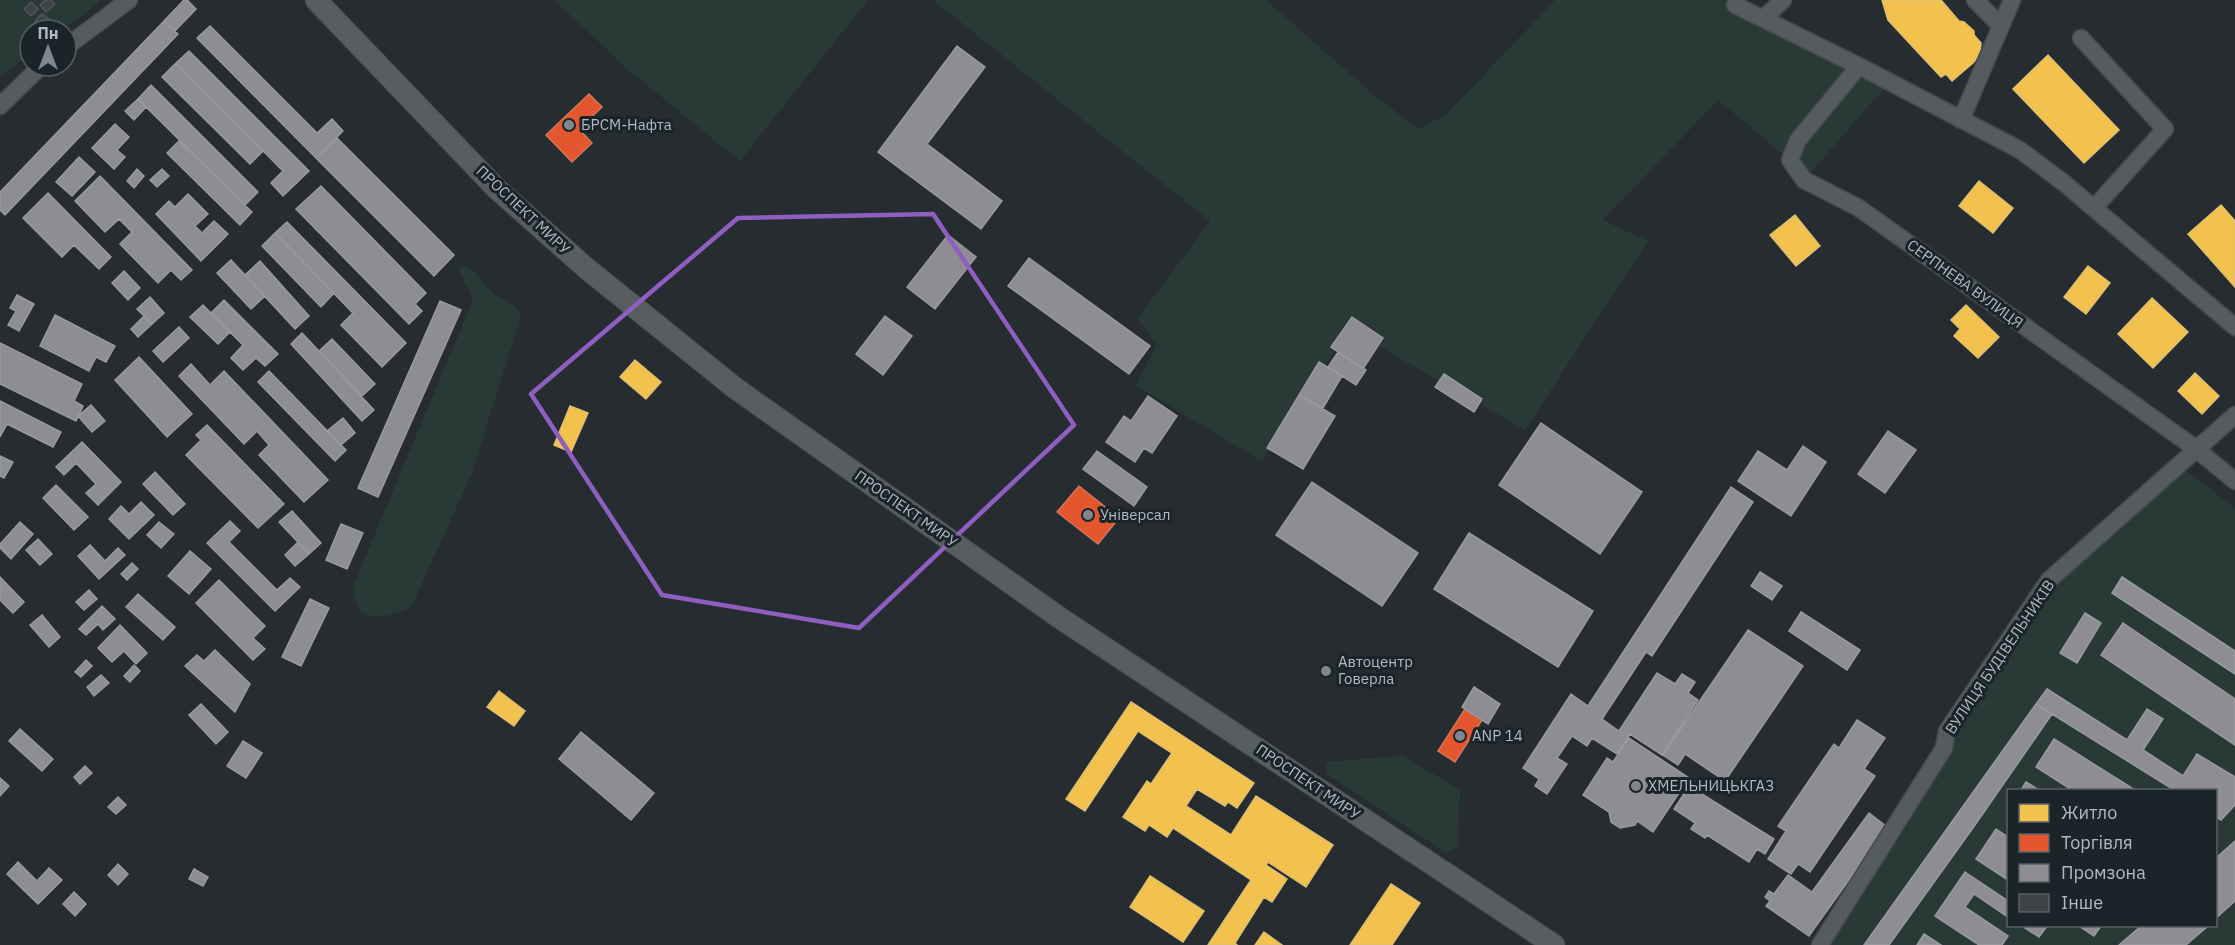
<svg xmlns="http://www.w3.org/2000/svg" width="2235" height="945" viewBox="0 0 2235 945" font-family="'IBM Plex Sans',sans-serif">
  <rect width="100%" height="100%" fill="#262c30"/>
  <path fill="#293a36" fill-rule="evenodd" d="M0 0H102L62 30H30V54L0 77Z
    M554 0H868L740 161 631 72Z
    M933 0H1266L1381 101 1419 129 1447 114 1555 0H1723L1889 83 1804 180 1790 160 1718 100 1603 220 1648 241 1525 430 1349 329 1262 461 1136 386 1157 344 1137 319 1210 221Z
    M464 265 470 268 495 295 513 305 520 312V319L472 473 411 608C381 619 353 627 354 584L473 300 458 269Z
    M2184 469 2235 508V945H1829L1954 734 2055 585ZM2008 790H2216V926H2008Z
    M1403 756 1460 790 1458 847 1447 853 1326 774V762Z"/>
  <path fill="#f2c14e" stroke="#debf70" stroke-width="1.5" d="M1882 0H1941L1959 21 1964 22 1974 31V35L1981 43 1980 55 1973 63 1952 81 1946 74 1941 77 1888 20Z
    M2048 55 2119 130 2084 163 2013 89Z
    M1979 181 2013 208 1993 233 1959 206Z
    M2221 205 2235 221V287L2188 234Z
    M1795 215 1820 246 1796 266 1770 235Z
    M2088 266 2110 283 2086 314 2064 297Z
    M2152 298 2188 332 2153 368 2118 334Z
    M1966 305 1999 337 1978 358 1954 336 1960 329 1951 320Z
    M635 360 661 382 646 399 620 377Z
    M2195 373 2219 396 2202 414 2178 391Z
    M570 406 588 413 571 452 554 445Z
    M499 691 525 711 514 726 487 707Z
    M1131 702 1254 783 1237 808 1228 802 1225 806 1197 789 1186 806 1231 835 1256 796 1333 845 1306 887 1268 862 1266 865 1287 879 1272 902 1264 897 1235 943 1237 945H1208L1251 880 1173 828 1167 837 1149 825 1145 831 1123 817 1147 781 1151 784 1172 753 1138 731 1085 811 1066 799Z
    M1150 876 1204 911 1183 942 1130 907Z
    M1391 884 1420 903 1392 945H1350Z
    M1264 932 1282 945H1255Z"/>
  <path fill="#e4572e" stroke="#d4755a" stroke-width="1.5" d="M589 94 602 107 579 129 592 143 572 162 546 135Z
    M1079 486 1119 518 1098 544 1057 512Z
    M1465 709 1482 720 1455 762 1438 751Z"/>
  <path fill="#8d8d92" stroke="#989aa0" stroke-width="1.5" d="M184 0H187L196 9 175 31 164 21Z
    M164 21 178 34 5 215 0 210V192Z
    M210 26 317 133 332 119 343 131 316 158 197 38Z
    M957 46 985 67 927 144 1002 201 981 229 878 152Z
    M189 51 309 171 283 196 271 183 283 171 176 63Z
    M176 63 263 151 250 164 162 77Z
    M151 85 258 192 245 205 138 99Z
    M138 99 146 107 134 120 125 111Z
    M115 124 129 137 117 150 125 157 114 169 92 148Z
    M337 138 454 255 434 276 316 158Z
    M179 141 252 212 240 225 167 153Z
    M79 157 95 172 72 196 56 182Z
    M137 169 144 176 134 188 127 181Z
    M162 169 169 176 157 187 150 180Z
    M100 176 192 270 181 280 171 270 158 283 120 244 132 232 119 219 105 232 75 201Z
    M321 186 426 293 415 304 422 311 409 324 296 209Z
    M48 193 111 257 99 269 74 245 62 257 23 218Z
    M188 194 208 214 195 226 202 233 214 221 228 234 201 261 156 214 169 201 175 207Z
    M287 222 406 343 382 367 341 325 353 313 275 233Z
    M275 233 334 293 321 307 262 246Z
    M948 235 976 257 935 309 907 287Z
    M1029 258 1150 346 1129 374 1008 286Z
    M231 260 265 296 251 309 217 273Z
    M260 261 309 316 295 329 245 275Z
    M124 271 140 288 128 300 112 283Z
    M17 295 34 304 19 331 8 325 16 311 10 308Z
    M150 297 164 313 152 324 137 309Z
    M224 300 278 354 265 366 256 358 243 370 231 358 243 345 211 313Z
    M440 301 461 310 378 497 358 488Z
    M203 305 230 332 218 344 190 317Z
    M55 315 115 346 106 362 96 357 89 371 40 346Z
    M144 316 152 324 138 337 131 329Z
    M885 316 912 336 883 375 856 354Z
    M1352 317 1383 338 1363 369 1331 347Z
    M179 327 189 338 163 362 153 351Z
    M302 333 374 410 362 421 291 344Z
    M332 339 375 384 362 396 319 351Z
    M0 343 82 384 74 401 83 406 76 421 0 384Z
    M1338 352 1366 370 1356 385 1328 367Z
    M139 357 192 414 167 437 115 380Z
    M1319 362 1342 376 1323 408 1299 395Z
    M191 364 210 385 224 371 328 480 304 502 259 455 269 445 257 431 244 444 179 376Z
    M269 371 346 450 335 461 258 382Z
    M1444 374 1482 399 1474 412 1435 387Z
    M1299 395 1335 416 1303 469 1267 448Z
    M1148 396 1177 416 1152 453 1144 448 1135 462 1106 442 1124 416 1131 421Z
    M0 401 61 432 53 447 7 424 0 437Z
    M91 405 105 421 92 432 78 416Z
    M343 418 355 433 341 445 327 431Z
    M1541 423 1642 492 1600 554 1499 485Z
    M207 425 284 504 258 528 186 455 201 440 196 435Z
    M1888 431 1916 450 1885 493 1858 474Z
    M82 442 121 482 98 505 86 493 96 484 76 463 64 475 56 467Z
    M1803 446 1826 462 1791 516 1738 481 1758 451 1787 470Z
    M1097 451 1147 487 1134 506 1083 469Z
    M0 456 13 462 4 478 0 476Z
    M155 472 185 504 173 515 143 484Z
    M1312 482 1418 553 1382 606 1276 535Z
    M56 485 88 517 74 530 43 498Z
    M1731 487 1753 502 1652 656 1646 652 1602 719 1619 731 1657 673 1675 684 1682 674 1695 682 1688 693 1698 700 1662 755 1630 734 1617 754 1592 738 1587 746 1572 736 1557 758 1567 764 1547 794 1535 786 1539 779 1523 768 1571 694 1588 706Z
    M141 502 154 515 129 539 109 519 121 506 129 514Z
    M292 511 321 543 309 554 279 522Z
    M230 521 240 531 229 542 277 590 290 578 300 587 275 611 207 543Z
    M20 522 33 534 11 559 0 548V544Z
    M159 522 174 534 161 548 147 535Z
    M341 524 363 533 347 569 326 560Z
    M1469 533 1593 611 1558 667 1434 589Z
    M38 539 52 554 40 565 26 550Z
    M298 542 309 554 295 566 285 555Z
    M90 545 105 561 118 548 125 555 99 579 78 556Z
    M190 551 211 569 189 594 168 576Z
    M132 563 138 569 127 580 121 574Z
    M1760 572 1782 586 1772 600 1751 586Z
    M0 577 24 602 13 613 0 600Z
    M2122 577 2235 651V674L2112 593Z
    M219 580 265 626 253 638 265 649 253 660 196 603Z
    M89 590 97 599 84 610 76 602Z
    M138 594 175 627 163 640 126 607Z
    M310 599 329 608 301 666 282 657Z
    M102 606 115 619 103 630 98 624 86 635 79 629Z
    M1801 612 1860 650 1847 670 1789 631Z
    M2085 613 2101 623 2077 663 2060 653Z
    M42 615 60 637 49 647 30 625Z
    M2123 623 2235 699V745L2101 655Z
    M120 625 147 653 136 664 124 651 112 662 98 648Z
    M1748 630 1803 666 1725 781 1685 754 1678 765 1663 755Z
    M215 650 250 684 235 712 185 666 197 655 204 661Z
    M86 660 92 666 81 677 75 672Z
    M134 665 140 671 130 682 124 676Z
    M101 675 109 683 94 696 87 687Z
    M1474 687 1500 704 1488 724 1462 707Z
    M2047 689 2127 740 2147 709 2163 719 2143 750 2183 776 2197 754 2235 777V805L2221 820 2216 817V790H2174L2036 704Z
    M201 704 228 732 216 744 189 715Z
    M2036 704 2052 714 1975 825 1889 945H1864Z
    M1857 720 1885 738 1864 769 1875 776 1810 872 1798 864 1791 874 1768 859 1786 831 1778 826 1834 744 1839 748Z
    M20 729 53 759 42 771 9 741Z
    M581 732 654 793 631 820 559 759Z
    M1629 738 1689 778 1653 832 1637 821 1635 825 1620 828 1611 822 1609 812 1583 795 1607 758 1613 762Z
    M2054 739 2135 790H2072L2036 767Z
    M243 741 262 753 246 778 227 766Z
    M85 766 92 773 80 784 74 777Z
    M0 778 9 786 0 796Z
    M2026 782 2039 790H2021Z
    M1689 786 1774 839 1765 854 1757 849 1749 862 1707 835 1705 838 1691 829 1695 823 1674 809Z
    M118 797 126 805 116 814 108 807Z
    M1869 813 1887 827 1809 936 1766 906 1770 901 1765 897 1769 891 1774 894 1788 875 1812 892Z
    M1996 829 2008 837V880L1976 859Z
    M2235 841V901L2216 918V858Z
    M18 862 37 881 49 868 62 880 38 904 7 874Z
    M118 864 128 874 118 885 108 875Z
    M194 869 208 877 203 886 189 879Z
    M1965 872 2008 901V917L1974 894 1965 907 2008 936 2002 945H1979L1935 916Z
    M74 892 86 904 75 916 63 904Z
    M2022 926H2047L2039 937Z
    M2079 926H2101L2094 936Z
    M2141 926H2208L2186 945H2119Z
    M1924 934 1941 945H1917Z"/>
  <path fill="#3e4347" stroke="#4e5457" stroke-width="1.5" d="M45 0H51L55 4 46 12 40 5Z
    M31 2 38 9 31 16 24 9Z
    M42 14 49 19 42 27 35 21Z"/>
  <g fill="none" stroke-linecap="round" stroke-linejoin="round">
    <defs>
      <path id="minor" d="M1975 0 2001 26
        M1735 5 1859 66 2020 150 2064 183 2235 327
        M1763 19 1783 0
        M2081 38 2165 129 2094 208
        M66 47 129 0
        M1859 66 1798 140 1790 160 1804 180 1859 208 2195 448 2235 481
        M0 106 41 66
        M1961 120 2012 0
        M1820 945 1944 748 1947 731 2049 580 2235 415"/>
      <path id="major" d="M316 0 497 189 586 268 735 388 1060 618 1554 945"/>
    </defs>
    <use href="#minor" stroke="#44484b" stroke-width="19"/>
    <use href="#major" stroke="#44494d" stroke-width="23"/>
    <use href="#minor" stroke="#555b5f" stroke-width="16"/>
    <use href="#major" stroke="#585d60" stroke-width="21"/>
  </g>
  <path fill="none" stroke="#8e5ec0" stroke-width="4.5" stroke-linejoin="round" d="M933 214 1074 425 859 628 662 595 531 394 738 218Z"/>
  <g fill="#80888e" stroke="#1b2429" stroke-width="2">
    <circle cx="569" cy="125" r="6"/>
    <circle cx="1088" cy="515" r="6"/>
    <circle cx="1326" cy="671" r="6"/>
    <circle cx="1460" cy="736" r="6"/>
    <circle cx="1636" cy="786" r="6"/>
  </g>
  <g text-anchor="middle" stroke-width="6" stroke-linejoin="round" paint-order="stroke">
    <g font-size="15" fill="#b0bac1" stroke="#1b2429" text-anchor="start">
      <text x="581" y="130">БРСМ-Нафта</text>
      <text x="1100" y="520">Універсал</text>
      <text x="1338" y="667">Автоцентр<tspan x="1338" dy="17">Говерла</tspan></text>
      <text x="1472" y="741">ANP 14</text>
      <text x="1648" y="791">ХМЕЛЬНИЦЬКГАЗ</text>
    </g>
    <g font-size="15" fill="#b0bac1" stroke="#1b2429">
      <text transform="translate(523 210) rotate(43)" y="5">ПРОСПЕКТ МИРУ</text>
      <text transform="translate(1965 284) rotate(36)" y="5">СЕРПНЕВА ВУЛИЦЯ</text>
      <text transform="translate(906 509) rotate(35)" y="5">ПРОСПЕКТ МИРУ</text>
      <text transform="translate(2000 657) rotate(-56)" y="5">ВУЛИЦЯ БУДІВЕЛЬНИКІВ</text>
      <text transform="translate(1308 782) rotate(34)" y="5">ПРОСПЕКТ МИРУ</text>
    </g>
  </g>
  <rect x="2007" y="789" width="210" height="138" fill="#1b2429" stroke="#576066" stroke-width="1.5"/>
  <rect x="2019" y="804" width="30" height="18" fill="#f2c14e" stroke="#576066" stroke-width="1.5"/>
  <text x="2061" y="819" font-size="18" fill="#b0bac1">Житло</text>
  <rect x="2019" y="834" width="30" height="18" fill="#e4572e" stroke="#576066" stroke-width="1.5"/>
  <text x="2061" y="849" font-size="18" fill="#b0bac1">Торгівля</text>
  <rect x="2019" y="864" width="30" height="18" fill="#8d8d92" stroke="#576066" stroke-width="1.5"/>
  <text x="2061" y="879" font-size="18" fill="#b0bac1">Промзона</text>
  <rect x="2019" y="894" width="30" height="18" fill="#3e4347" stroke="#576066" stroke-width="1.5"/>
  <text x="2061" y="909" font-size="18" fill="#b0bac1">Інше</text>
  <g transform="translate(48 48)"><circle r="28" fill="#1b2429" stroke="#576066" stroke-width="1.5"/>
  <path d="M0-4.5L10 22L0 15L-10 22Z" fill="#80888e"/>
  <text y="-9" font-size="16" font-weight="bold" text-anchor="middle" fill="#b0bac1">Пн</text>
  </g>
</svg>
